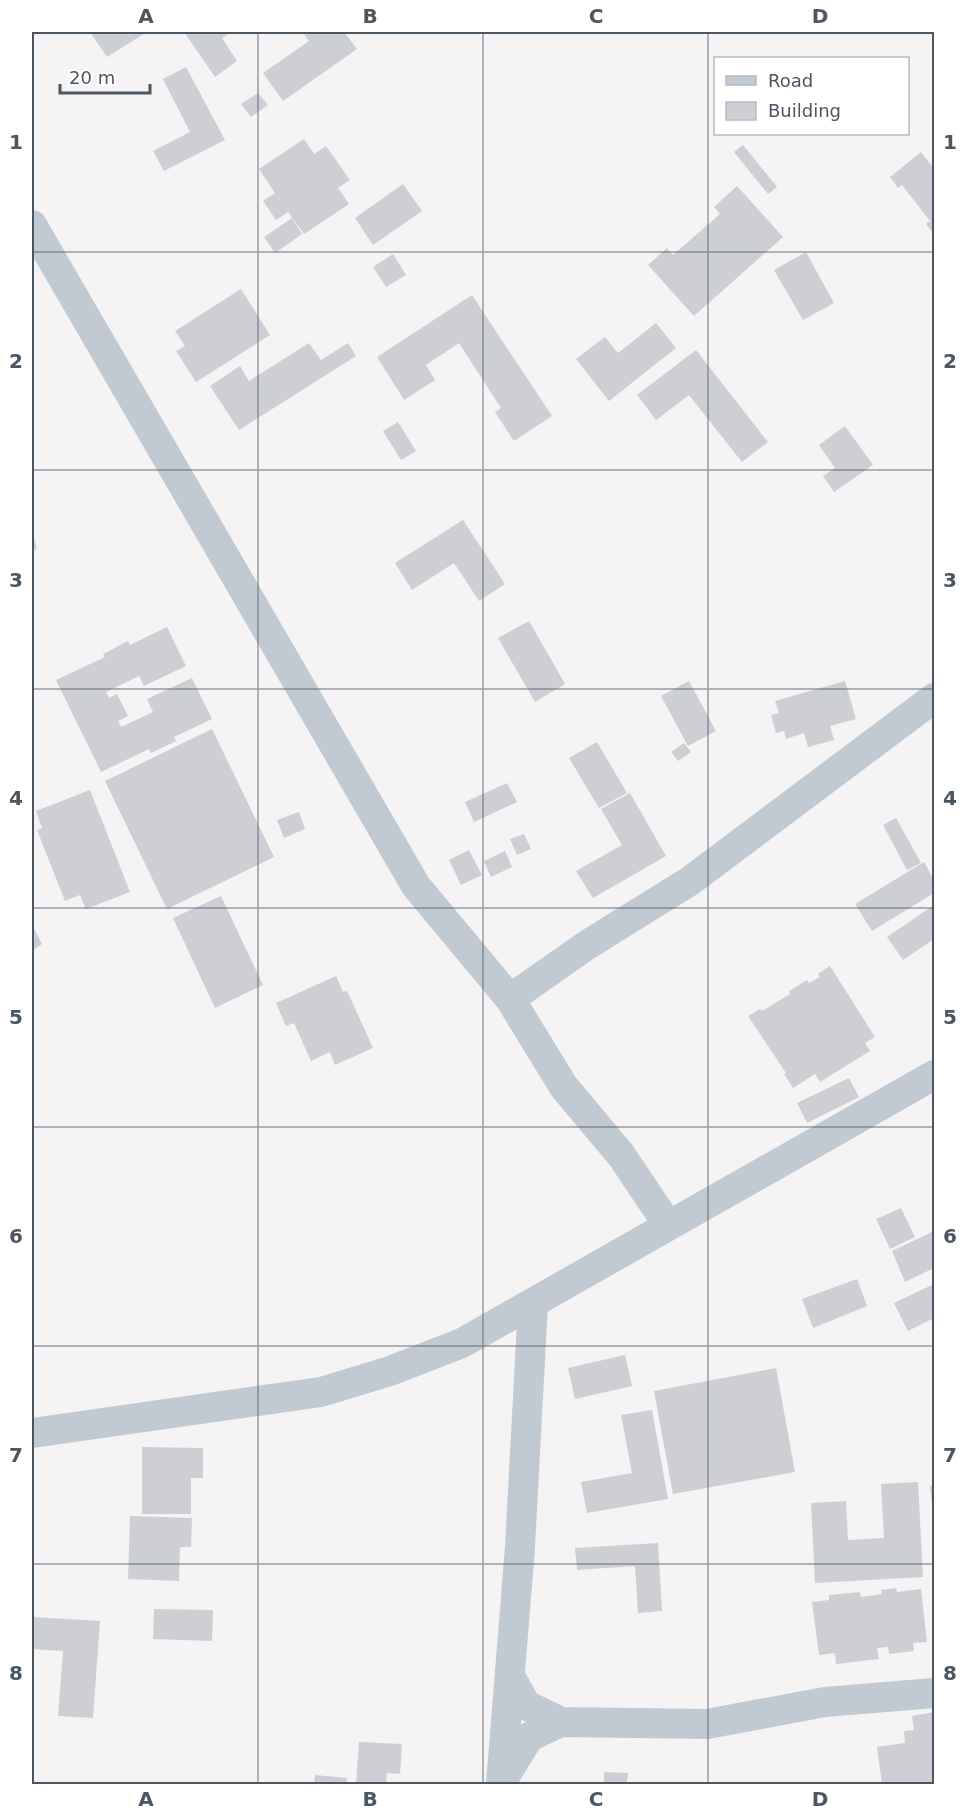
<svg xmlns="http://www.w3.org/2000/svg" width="966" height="1816" viewBox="0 0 966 1816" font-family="'DejaVu Sans',sans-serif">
  <rect width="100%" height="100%" fill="#f5f3f3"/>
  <path fill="#cdcfd5" d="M90 32H147L107 57Z
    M184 32H232L222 38 237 61 215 77Z
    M302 32H344L357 49 283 101 263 73 309 41Z
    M186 67 225 140 164 171 153 151 190 132 163 79Z
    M258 93 268 105 251 117 241 104Z
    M304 139 314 154 326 146 350 180 338 188 349 204 304 234 288 212 276 220 263 201 275 193 259 169Z
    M743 145 777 187 768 194 734 152Z
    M921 152 931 165 934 163V234L926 224 930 221 902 185 898 188 890 177Z
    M403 184 422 211 373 245 355 218Z
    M737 186 783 237 694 316 648 265 667 248 673 255 720 214 714 207Z
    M292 218 302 234 275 253 264 237Z
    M806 252 834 303 803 320 774 270Z
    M393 254 406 275 386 287 373 267Z
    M241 289 270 335 196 382 176 351 185 346 175 331Z
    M472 295 552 416 514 441 495 412 501 408 459 343 426 365 435 380 404 400 377 357Z
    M656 323 676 348 609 401 576 359 605 337 618 353Z
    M309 343 321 360 348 343 356 356 239 430 210 386 240 366 249 381Z
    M696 350 768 442 742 462 689 395 656 420 637 395Z
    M398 422 416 451 401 460 383 431Z
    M845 426 873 465 834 492 823 476 835 468 819 445Z
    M463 520 505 584 479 601 454 563 412 590 395 563Z
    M32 532 37 549 32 550Z
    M529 621 565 684 535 702 498 638Z
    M167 627 186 666 144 686 139 676 106 692 109 698 117 694 128 716 118 721 121 727 153 712 147 699 192 678 212 719 174 737 176 741 151 753 149 749 101 772 56 680 105 657 103 654 128 641 130 645Z
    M689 681 716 731 688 746 661 696Z
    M845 681 856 719 830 726 834 740 808 747 804 733 786 739 784 731 776 733 771 715 779 713 775 701Z
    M212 729 274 857 167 909 105 781Z
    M597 742 627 793 599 808 569 758Z
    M684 743 691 752 678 761 671 752Z
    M507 783 517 802 474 822 465 802Z
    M90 790 130 892 86 909 80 895 65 901 37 830 42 828 36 811Z
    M630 793 666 856 593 898 576 871 622 845 601 809Z
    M299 812 305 829 284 838 277 820Z
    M896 818 921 863 907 870 883 825Z
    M524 834 531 849 517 855 510 839Z
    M469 850 482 875 461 885 449 860Z
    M505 851 512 867 491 877 484 861Z
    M924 862 934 880V893L872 931 855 904Z
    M221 896 263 985 215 1008 173 918Z
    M934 905V939L903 960 887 937Z
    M32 925 42 944 32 951Z
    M830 966 875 1037 865 1043 870 1051 820 1082 815 1074 793 1088 784 1074 786 1073 748 1016 760 1009 762 1011 790 994 789 991 807 980 809 983 820 977 818 974Z
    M336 976 343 992 347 991 373 1048 335 1065 330 1052 311 1061 294 1023 286 1026 276 1003Z
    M849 1078 859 1097 807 1123 797 1103Z
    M901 1208 915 1237 890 1249 876 1219Z
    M934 1231V1268L905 1282 892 1251Z
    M857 1279 867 1306 813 1328 802 1299Z
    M934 1284V1318L908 1331 894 1303Z
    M625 1355 632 1386 575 1399 568 1368Z
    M776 1368 795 1472 673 1494 654 1391Z
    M652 1410 668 1499 587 1513 581 1482 632 1473 621 1415Z
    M142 1447 203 1448V1478H191V1514H142Z
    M918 1482 923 1577 815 1583 811 1503 846 1501 848 1540 884 1538 881 1484Z
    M934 1485V1512H933L930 1486Z
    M130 1516 192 1518 191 1547H180L179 1581 128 1579Z
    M658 1543 662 1611 638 1613 635 1566 577 1570 575 1548Z
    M896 1588 897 1592 921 1589 927 1642 913 1643 914 1651 889 1654 888 1647 877 1648 879 1659 836 1664 835 1653 819 1655 812 1602 829 1600V1595L860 1592 861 1597 882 1594 881 1590Z
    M154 1609 213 1610 212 1641 153 1639Z
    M32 1617 100 1621 93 1718 58 1716 63 1651 32 1649Z
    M934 1712V1784H882L877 1747 905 1743 904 1731 914 1730 912 1716Z
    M359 1742 402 1744 400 1774 387 1773 386 1784H356Z
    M604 1772 628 1773 627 1784H604Z
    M315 1775 347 1778 346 1784H314Z"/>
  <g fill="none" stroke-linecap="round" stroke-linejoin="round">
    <path stroke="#c1cad2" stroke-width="30" d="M32 225 416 886 510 999 564 1087 621 1155 668 1225
      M510 999 587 945 690 881 934 698
      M32 1433 321 1392 390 1371 462 1343 934 1075
      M510 1676 526 1705 561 1722 707 1724 825 1702 934 1693
      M505 1776 529 1737 561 1722
      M501 1784 520 1547 533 1303"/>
  </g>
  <path fill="none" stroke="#4a5661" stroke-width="1.5" stroke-opacity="0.55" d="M258 32V1784M483 32V1784M708 32V1784M32 252H934M32 470H934M32 689H934M32 908H934M32 1127H934M32 1346H934M32 1564H934"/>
  <rect width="966" height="1816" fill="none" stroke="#ffffff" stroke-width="66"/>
  <rect x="714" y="57" width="195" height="78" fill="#ffffff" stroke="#b7bbc0" stroke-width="1.5"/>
  <rect x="726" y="76" width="30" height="9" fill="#c1cad2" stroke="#b7bbc0" stroke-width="1.5"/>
  <text x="768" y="87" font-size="18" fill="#4a5661">Road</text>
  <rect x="726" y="102" width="30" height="18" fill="#cdcfd5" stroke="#b7bbc0" stroke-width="1.5"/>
  <text x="768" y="117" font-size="18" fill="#4a5661">Building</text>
  <path d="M60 84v9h90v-9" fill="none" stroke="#4a5661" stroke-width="3"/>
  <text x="69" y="84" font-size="18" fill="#4a5661" stroke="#ffffff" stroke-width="4.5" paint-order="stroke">20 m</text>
  <rect x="33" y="33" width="900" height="1750" fill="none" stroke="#4a5661" stroke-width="2"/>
  <g font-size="20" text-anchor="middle" font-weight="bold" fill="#4a5661">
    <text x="146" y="23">A</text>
    <text x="370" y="23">B</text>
    <text x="596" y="23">C</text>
    <text x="820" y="23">D</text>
    <text x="16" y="149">1</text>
    <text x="950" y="149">1</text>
    <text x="16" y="368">2</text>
    <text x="950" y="368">2</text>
    <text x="16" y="587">3</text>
    <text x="950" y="587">3</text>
    <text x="16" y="805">4</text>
    <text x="950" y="805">4</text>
    <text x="16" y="1024">5</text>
    <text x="950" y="1024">5</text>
    <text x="16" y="1243">6</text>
    <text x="950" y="1243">6</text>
    <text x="16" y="1462">7</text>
    <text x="950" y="1462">7</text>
    <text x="16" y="1680">8</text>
    <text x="950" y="1680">8</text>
    <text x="146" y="1806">A</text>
    <text x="370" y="1806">B</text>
    <text x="596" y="1806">C</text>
    <text x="820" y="1806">D</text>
  </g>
</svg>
